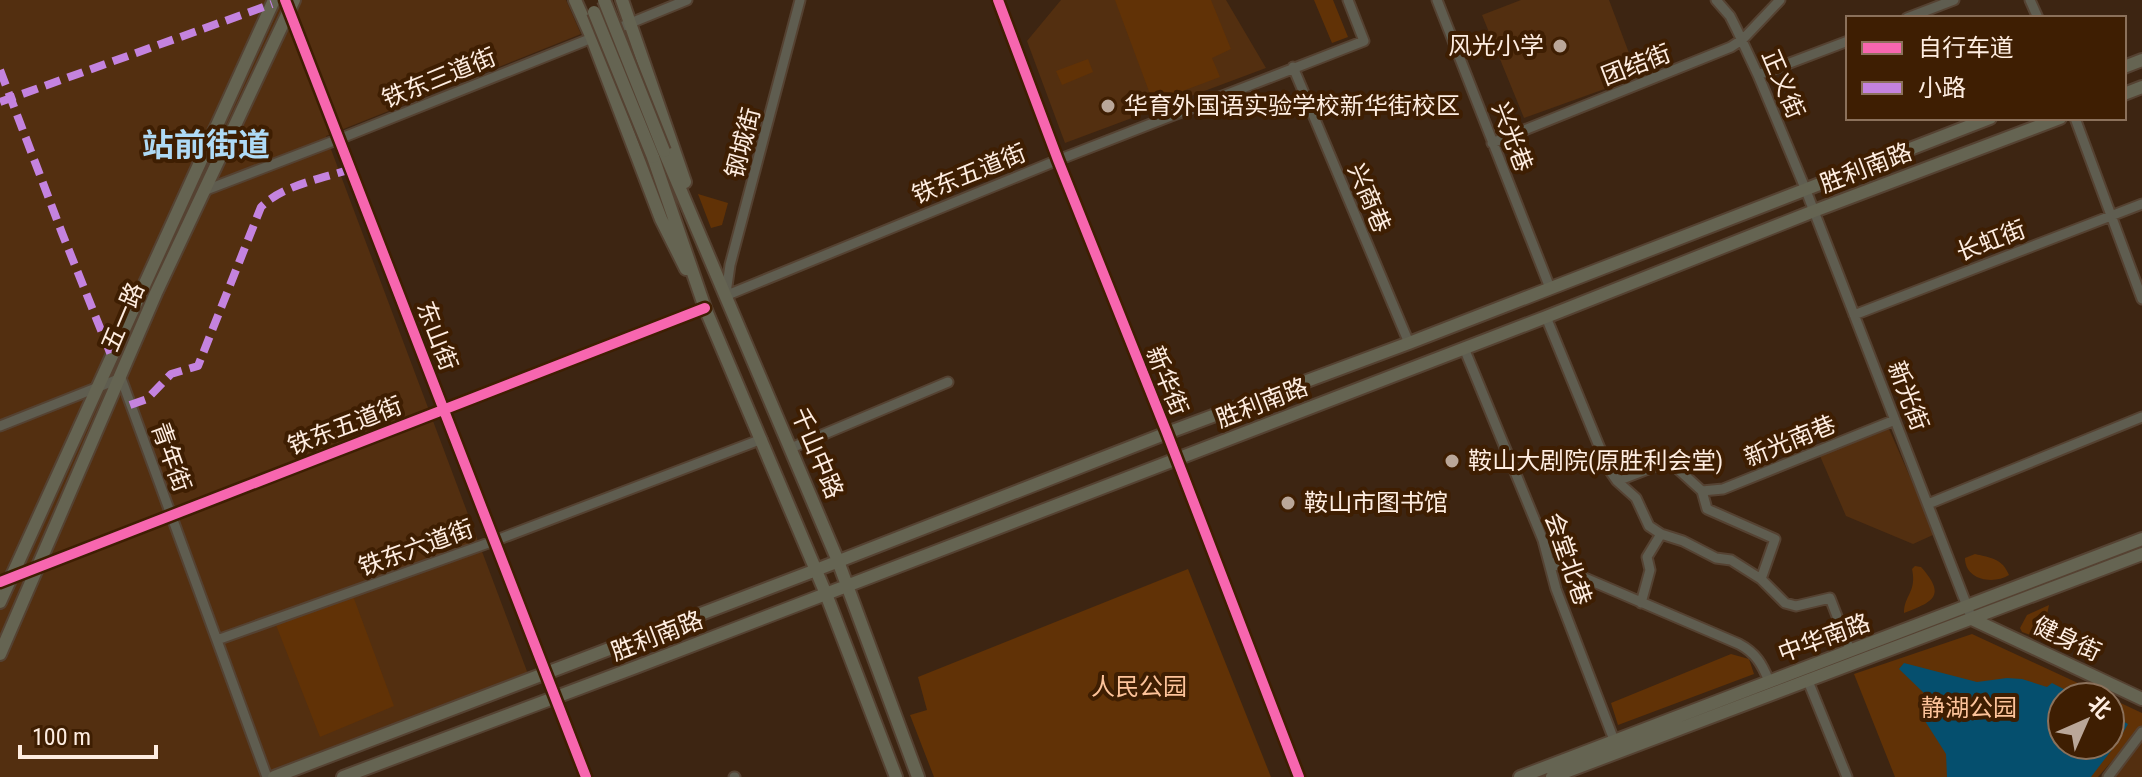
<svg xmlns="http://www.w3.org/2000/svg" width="2142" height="777" viewBox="0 0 2142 777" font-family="'Roboto Condensed','Noto Sans SC',sans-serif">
  <rect width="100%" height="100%" fill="#3d2512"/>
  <path fill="#532f10" d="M0 0H566L581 34 326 136 528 674 261 777H0Z
    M1061 0H1226L1266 68 1065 143 1027 41Z
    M1521 0H1609L1638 77 1524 118 1482 15Z
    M1889 429 1935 534 1913 544 1846 516 1820 456Z
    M2142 740V777H2109L2110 776Z"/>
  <path fill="#613206" d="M1115 0H1211L1231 49 1212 58 1220 77 1153 102Z
    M1314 0H1333L1348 37 1332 43Z
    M1088 59 1093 72 1062 85 1056 71Z
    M698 194 728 203 722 225 711 228Z
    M1975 554C1991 558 2002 558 2009 575 1993 585 1965 580 1965 558Z
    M1915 566 1921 567C1947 596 1933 602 1904 613 1904 595 1917 592 1912 569Z
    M1188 569 1271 777H934L910 715 927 710 918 677Z
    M353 596 394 706 320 737 276 625Z
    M2049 605 2042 639 2022 632 2020 628 2027 615Z
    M1972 634 2108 697H2062V745H2110V698L2142 713V727L2098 777H1895L1854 674Z
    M1731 654 1749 659 1754 674 1618 725 1611 703Z"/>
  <path fill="#054f6e" d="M1904 663 1977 682 2007 678 2022 679 2047 687 2052 683 2079 697H2062V745H2110V714L2128 724 2117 743 2091 777H1947L1946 754 1925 721 1926 695 1899 669Z"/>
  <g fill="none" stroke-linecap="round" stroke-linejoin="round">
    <defs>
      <path id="minor" d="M285 0 586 777
        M998 0 1058 160 1167 433 1299 777
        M1437 0 1550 288
        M1716 0 1730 16 1737 30 1758 75 1805 188 1972 619
        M2030 0 2038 18
        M1907 18 1954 0
        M611 31 687 0
        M1293 67 1409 343
        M1758 75 1848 41
        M2075 118 2142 299
        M1492 143 1731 47 1743 39 1780 0
        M206 190 339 139 597 36
        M726 293 730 265 800 0
        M725 296 1058 160 1364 41 1348 0
        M1854 315 2142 204
        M1546 317 1608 468 1617 481 1636 498 1649 526 1661 534 1683 541 1716 558 1731 560 1761 579 1785 603 1796 606 1830 598 1850 650
        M1464 348 1543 540 1556 589 1614 740
        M0 426 121 378 267 777
        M791 448 948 382
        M1617 481 1669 461 1702 491 1723 489 1895 420
        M1702 491 1707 509 1775 539 1761 579
        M1928 504 2142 417
        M1549 561 1566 570 1739 644C1756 653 1762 664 1769 681
        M0 582 705 308
        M1641 603 1650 570 1647 557 1661 534
        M217 640 494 541 762 439
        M1808 681 1847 777
        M734 777H735
        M2108 777 2142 732"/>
      <path id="major" d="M575 0 592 38 661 219 686 269
        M622 0 685 182
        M2124 67 2142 60
        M2124 94 2142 87
        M664 151 838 561 918 777
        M653 157 705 308 826 594 896 777
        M0 602 274 0
        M1972 619 2142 699
        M0 654 156 293 294 0
        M274 777 816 570 1167 433 1409 343 1990 118
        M343 777 636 667 1546 317 1814 211 2060 118
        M1520 777 2142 539
        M1552 777 2142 554"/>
    </defs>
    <use href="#minor" stroke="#554232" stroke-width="13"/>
    <use href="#major" stroke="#554232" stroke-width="16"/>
    <use href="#minor" stroke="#5f5d50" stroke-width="9"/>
    <use href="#major" stroke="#656452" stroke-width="12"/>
    <defs>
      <path id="major-bridge" d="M604 0 664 151
        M594 12 653 157"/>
    </defs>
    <use href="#major-bridge" stroke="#554232" stroke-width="16" stroke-linecap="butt"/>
    <use href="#major-bridge" stroke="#656452" stroke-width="12"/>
    <path stroke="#c483df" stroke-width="8" stroke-dasharray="16 8" stroke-linecap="butt" d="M0 70 62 233 111 355
      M0 102 272 4
      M130 405 147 399 171 374 198 366 261 207C283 185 321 179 351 169"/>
    <defs>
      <path id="cycleway" d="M285 0 586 777
        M998 0 1058 160 1167 433 1299 777
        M0 582 705 308"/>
    </defs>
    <use href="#cycleway" stroke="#3e1e02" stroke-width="15"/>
    <use href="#cycleway" stroke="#f766af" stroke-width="10"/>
  </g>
  <g fill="#baa799" stroke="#3e1e02" stroke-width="3">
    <circle cx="1560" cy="46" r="8"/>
    <circle cx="1108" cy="106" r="8"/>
    <circle cx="1452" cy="461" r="8"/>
    <circle cx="1288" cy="503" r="8"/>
  </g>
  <g text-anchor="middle" stroke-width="8" stroke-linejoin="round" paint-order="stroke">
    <g font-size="24" fill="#feede1" stroke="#3e1e02" text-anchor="start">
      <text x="1544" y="54" text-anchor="end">风光小学</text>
      <text x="1124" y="114">华育外国语实验学校新华街校区</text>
      <text x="1468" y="469">鞍山大剧院(原胜利会堂)</text>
      <text x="1304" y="511">鞍山市图书馆</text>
    </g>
    <g font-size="24" fill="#feede1" stroke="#3e1e02">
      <text transform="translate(1636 65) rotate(-21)" y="8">团结街</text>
      <text transform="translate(439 78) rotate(-22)" y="8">铁东三道街</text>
      <text transform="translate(1783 84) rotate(67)" y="8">正义街</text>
      <text transform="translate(1512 137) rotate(69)" y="8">兴光巷</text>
      <text transform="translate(743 143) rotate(-75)" y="8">钢城街</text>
      <text transform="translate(1866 168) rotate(-21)" y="8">胜利南路</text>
      <text transform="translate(969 174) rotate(-22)" y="8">铁东五道街</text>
      <text transform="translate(1369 198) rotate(67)" y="8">兴商巷</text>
      <text transform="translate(1991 241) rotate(-21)" y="8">长虹街</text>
      <text transform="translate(123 317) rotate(-67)" y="8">五一路</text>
      <text transform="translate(437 336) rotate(69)" y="8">东山街</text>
      <text transform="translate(1167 381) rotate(68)" y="8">新华街</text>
      <text transform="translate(1908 396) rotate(69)" y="8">新光街</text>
      <text transform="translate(1262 403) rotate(-21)" y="8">胜利南路</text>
      <text transform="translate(345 426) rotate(-21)" y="8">铁东五道街</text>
      <text transform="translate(1790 441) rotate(-22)" y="8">新光南巷</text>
      <text transform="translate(817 453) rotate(67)" y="8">千山中路</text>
      <text transform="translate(171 457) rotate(70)" y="8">青年街</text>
      <text transform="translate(416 548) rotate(-20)" y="8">铁东六道街</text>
      <text transform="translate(1568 559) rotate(71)" y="8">会堂北巷</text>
      <text transform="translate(657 636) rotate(-21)" y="8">胜利南路</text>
      <text transform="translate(1824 638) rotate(-20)" y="8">中华南路</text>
      <text transform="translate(2067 639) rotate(25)" y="8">健身街</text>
    </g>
    <g font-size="24" fill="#fdc39a" stroke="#3e1e02">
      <text x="1139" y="695">人民公园</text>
      <text x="1969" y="716">静湖公园</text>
    </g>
    <g font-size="32" font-weight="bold" fill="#aedaf6" stroke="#3e1e02">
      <text x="206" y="156">站前街道</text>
    </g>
  </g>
  <rect x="1846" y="16" width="280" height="104" fill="#3e1e02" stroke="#8b715b" stroke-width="2"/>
  <rect x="1862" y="42" width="40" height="12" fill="#f766af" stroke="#8b715b" stroke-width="2"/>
  <text x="1918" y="56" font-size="24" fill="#feede1">自行车道</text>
  <rect x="1862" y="82" width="40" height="12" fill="#c483df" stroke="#8b715b" stroke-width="2"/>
  <text x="1918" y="96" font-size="24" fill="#feede1">小路</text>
  <g transform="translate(2086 721) rotate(45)"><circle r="38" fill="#3e1e02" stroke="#8b715b" stroke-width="2"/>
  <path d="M0-6L14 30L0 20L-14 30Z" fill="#baa799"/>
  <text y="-12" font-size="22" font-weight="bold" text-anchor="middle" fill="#feede1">北</text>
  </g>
  <path d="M20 745v12h136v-12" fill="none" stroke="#feede1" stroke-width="4"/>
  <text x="32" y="745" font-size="24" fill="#feede1" stroke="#3e1e02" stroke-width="6" paint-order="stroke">100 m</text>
</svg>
